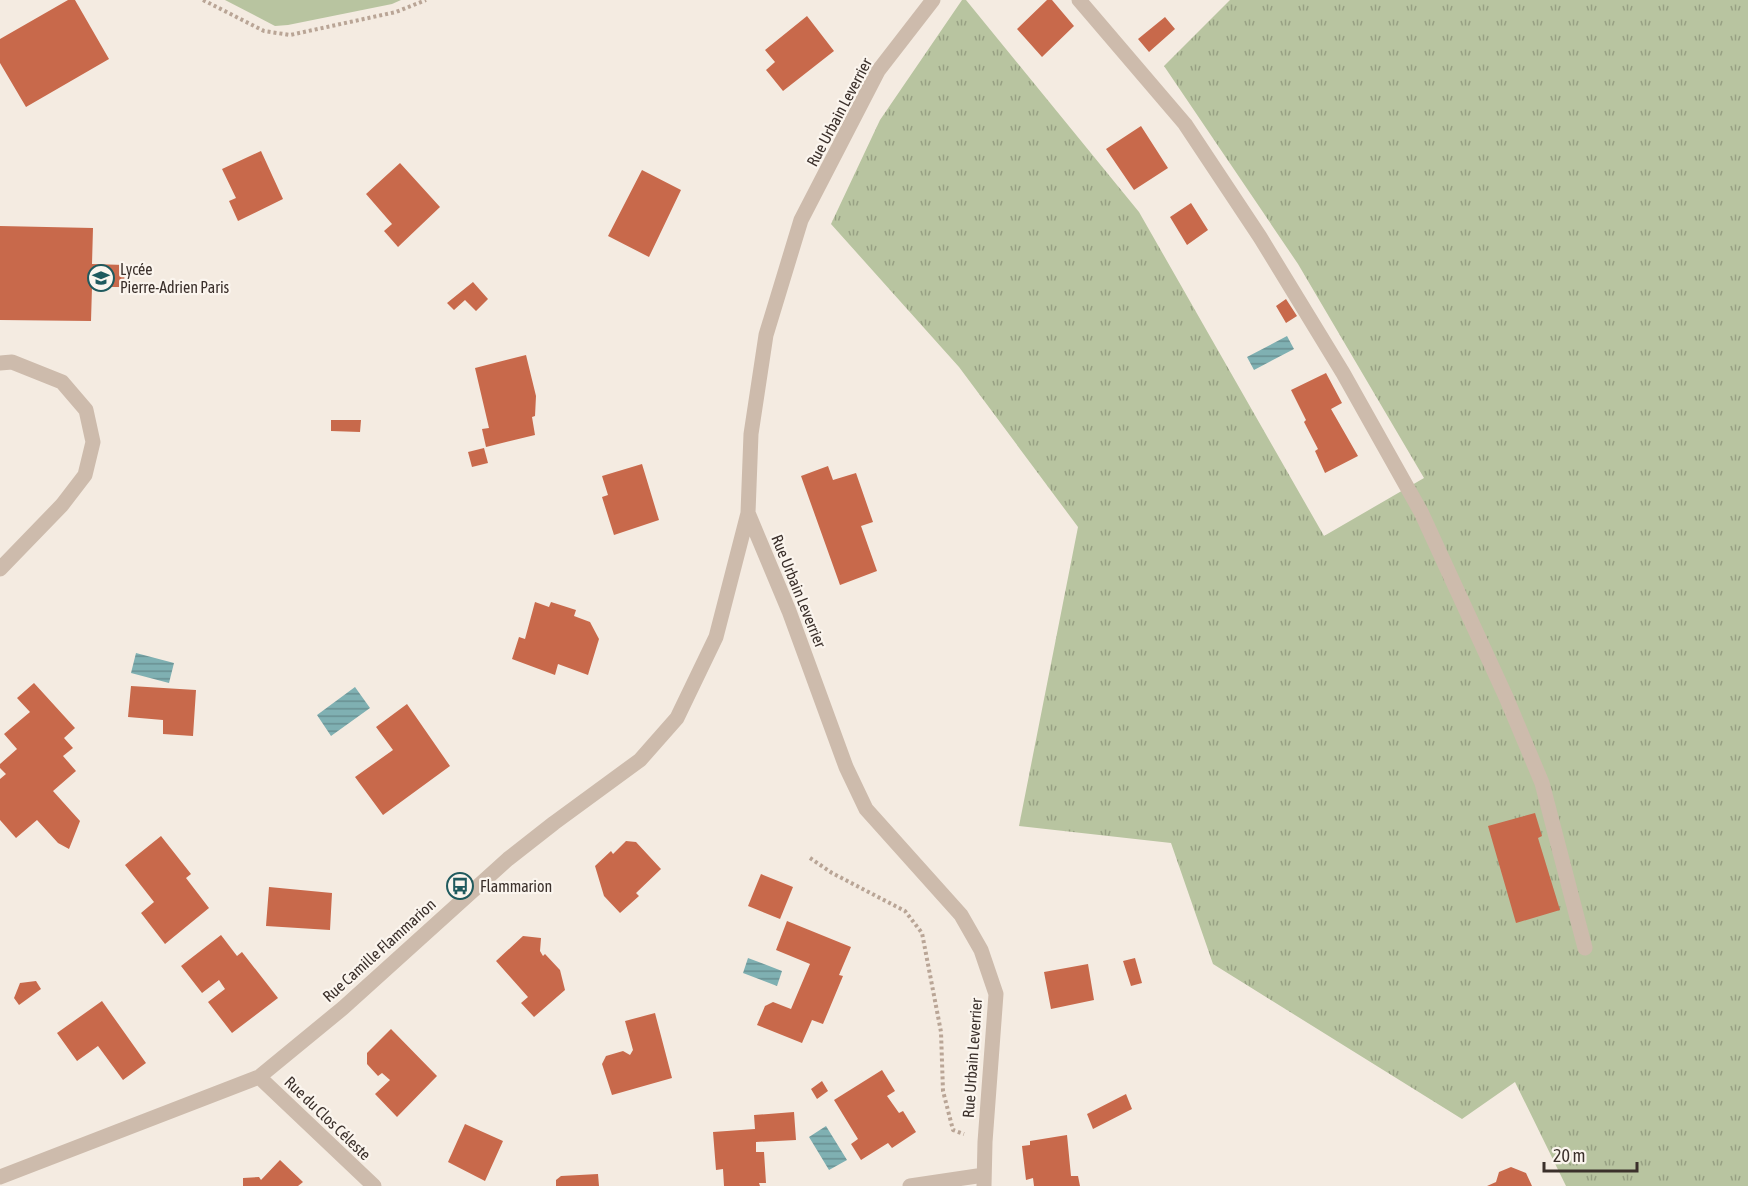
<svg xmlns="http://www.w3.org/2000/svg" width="1748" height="1186" viewBox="0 0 1748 1186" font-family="'Asap Condensed',sans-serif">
  <defs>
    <pattern id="grass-tufts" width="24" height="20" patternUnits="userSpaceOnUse" patternTransform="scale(1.5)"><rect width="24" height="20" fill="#b8c4a0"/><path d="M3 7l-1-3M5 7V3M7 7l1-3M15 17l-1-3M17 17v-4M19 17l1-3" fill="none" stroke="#97a083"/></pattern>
    <pattern id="water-rules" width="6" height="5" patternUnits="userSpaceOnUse" patternTransform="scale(1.5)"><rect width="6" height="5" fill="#7fb0b2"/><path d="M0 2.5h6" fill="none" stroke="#699091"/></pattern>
  </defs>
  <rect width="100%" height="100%" fill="#f4ebe1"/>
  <path fill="url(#grass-tufts)" d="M962 0H966L1139 212 1324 536 1424 478 1298 264 1164 66 1230 0H1748V1186H1566L1515 1082 1462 1119 1213 964 1171 843 1019 826 1078 527 959 367 831 224 880 120Z"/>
  <path fill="#b8c4a0" d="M225 0H401L392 4 288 25 275 26Z"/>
  <path fill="url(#water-rules)" d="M1287 336 1294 349 1254 370 1247 357Z
    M136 653 174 663 169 683 131 673Z
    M355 687 370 708 331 736 317 715Z
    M748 958 782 971 777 986 743 973Z
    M826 1126 847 1160 829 1170 809 1137Z"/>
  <path fill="#c8694b" d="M68 0H75L109 59 26 107 0 63V39Z
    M1047 0H1052L1074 26 1042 57 1017 29Z
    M807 16 834 51 783 91 766 70 775 62 765 50Z
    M1165 17 1175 29 1149 52 1138 39Z
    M1141 126 1168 168 1134 190 1106 149Z
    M261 151 283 199 238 221 229 201 236 198 222 169Z
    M400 163 440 207 398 247 384 231 392 224 366 194Z
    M642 170 681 190 649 257 608 236Z
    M1191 203 1208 230 1187 245 1170 217Z
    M0 226 93 228 92 264 125 265 124 287H92L91 321 0 320Z
    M473 282 488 299 476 311 465 300 454 310 447 303Z
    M1286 299 1297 316 1286 323 1276 306Z
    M526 355 536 396 535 416 532 417 535 435 486 447 482 429 489 428 475 368Z
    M1326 373 1342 403 1331 409 1358 456 1325 473 1315 451 1318 449 1304 422 1306 420 1291 390Z
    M331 420H361L360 432 331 431Z
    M484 448 488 463 472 467 468 452Z
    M642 464 659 520 614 535 602 497 608 495 602 476Z
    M828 466 833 480 856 473 873 522 861 526 877 571 840 585 801 476Z
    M535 602 549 607 551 602 576 610 574 616 590 622 599 639 588 675 558 664 555 675 512 659 519 637 525 639Z
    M34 683 75 728 64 738 73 748 63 756 76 771 53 791 80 821 69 849 58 843 37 820 16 838 0 820V779L6 774 0 768V764L17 749 4 734 30 712 17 698Z
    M131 686 196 690 193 736 163 734V720L128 717Z
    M407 704 450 766 383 815 355 777 393 750 376 727Z
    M1535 813 1542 836 1538 838 1560 910 1516 923 1488 826Z
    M161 836 191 874 186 878 209 908 165 944 141 913 154 902 125 865Z
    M626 841 636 842 661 869 636 893 639 896 620 913 604 896 595 866 611 851 613 854Z
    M761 874 793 887 780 919 748 906Z
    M269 887 332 893 330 930 266 926Z
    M787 921 851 947 839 975 843 976 823 1024 812 1020 802 1043 757 1025 765 1006 773 1002 791 1009 810 964 776 950Z
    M221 935 237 956 242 952 278 998 232 1033 208 1002 225 989 219 980 202 993 181 966Z
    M523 936 541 938 540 951 543 956 545 954 560 970 565 990 534 1017 521 1003 528 997 496 961Z
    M1135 958 1142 983 1131 986 1123 961Z
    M1088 964 1094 1000 1051 1009 1044 972Z
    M36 981 41 989 19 1005 14 998 20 983Z
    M102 1001 146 1063 123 1080 98 1046 77 1061 57 1033Z
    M655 1013 672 1078 612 1095 602 1064 606 1056 623 1051 630 1055 633 1050 625 1021Z
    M391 1029 437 1076 397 1117 375 1094 390 1080 382 1073 378 1076 367 1064V1053Z
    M882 1070 895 1091 887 1096 899 1113 903 1111 916 1132 892 1148 888 1143 861 1160 851 1144 858 1139 834 1100Z
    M822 1081 828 1091 817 1099 811 1089Z
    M1126 1094 1132 1109 1093 1129 1087 1114Z
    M794 1112 796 1140 756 1142V1152H764L766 1183H759L760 1186H724L723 1169 716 1170 713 1132 755 1129 754 1115Z
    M465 1124 503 1141 485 1181 448 1162Z
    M1067 1135 1071 1176H1078L1080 1186H1034L1033 1178 1026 1180 1022 1146 1030 1145V1141Z
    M280 1160 303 1182 298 1186H243V1178L259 1177 261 1180Z
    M1511 1167 1526 1173 1532 1186H1487L1496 1182 1499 1172Z
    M598 1174 599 1186H556V1180L561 1176Z"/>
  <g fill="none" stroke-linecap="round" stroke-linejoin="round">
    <path stroke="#b9a596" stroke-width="4" stroke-dasharray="3 3" stroke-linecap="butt" d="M203 0 264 31 290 35 396 12 426 0
      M810 858 832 873 905 911 922 933 941 1032 943 1091 953 1130 964 1134"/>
    <path stroke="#cdbbac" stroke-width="15" d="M0 363 12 362 62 382 86 410 93 442 85 475 62 505 0 569"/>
    <path stroke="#cdbbac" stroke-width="15" d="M933 0 878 71 801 220 766 335 751 434 748 513 789 611 846 767 866 809 961 915 981 950 996 994 985 1142 984 1186
      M1079 0 1185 124 1260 237 1343 373 1421 512 1506 697 1542 783 1585 948
      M259 1077 374 1186
      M0 1177 259 1077 343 1008 508 859 554 823 640 760 677 718 716 637 748 513
      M910 1186 984 1175"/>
  </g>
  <defs>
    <symbol id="school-ring" viewBox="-11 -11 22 22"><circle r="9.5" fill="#fbf5ee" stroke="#1f5a5e" stroke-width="1.5"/><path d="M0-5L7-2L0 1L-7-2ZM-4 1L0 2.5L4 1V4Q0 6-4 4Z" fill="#1f5a5e"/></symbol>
    <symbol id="bus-ring" viewBox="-11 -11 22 22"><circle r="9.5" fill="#fbf5ee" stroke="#1f5a5e" stroke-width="1.5"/><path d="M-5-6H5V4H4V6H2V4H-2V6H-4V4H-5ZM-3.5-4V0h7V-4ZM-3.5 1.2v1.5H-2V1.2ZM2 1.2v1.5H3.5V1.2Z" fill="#1f5a5e"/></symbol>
  </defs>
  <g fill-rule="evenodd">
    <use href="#school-ring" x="86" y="263" width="30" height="30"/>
    <use href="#bus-ring" x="445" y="871" width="30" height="30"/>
  </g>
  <g text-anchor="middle" stroke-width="4.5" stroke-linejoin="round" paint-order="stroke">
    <g font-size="16" fill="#3b302b" stroke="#fbf5ee">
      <text transform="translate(839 112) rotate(-62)" y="6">Rue Urbain Leverrier</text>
      <text transform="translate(799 591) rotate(68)" y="6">Rue Urbain Leverrier</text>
      <text transform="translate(379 950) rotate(-42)" y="6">Rue Camille Flammarion</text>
      <text transform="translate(972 1058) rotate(-86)" y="6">Rue Urbain Leverrier</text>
      <text transform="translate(328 1118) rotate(44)" y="6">Rue du Clos Céleste</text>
    </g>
    <g font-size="16" fill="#3b302b" stroke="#fbf5ee" text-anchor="start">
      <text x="120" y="275">Lycée<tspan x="120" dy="18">Pierre-Adrien Paris</tspan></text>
      <text x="480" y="892">Flammarion</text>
    </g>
  </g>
  <path d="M1544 1162v9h93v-9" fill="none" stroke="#3b302b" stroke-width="3"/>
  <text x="1553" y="1162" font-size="18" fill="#3b302b" stroke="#fbf5ee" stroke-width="4.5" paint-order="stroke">20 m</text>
</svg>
